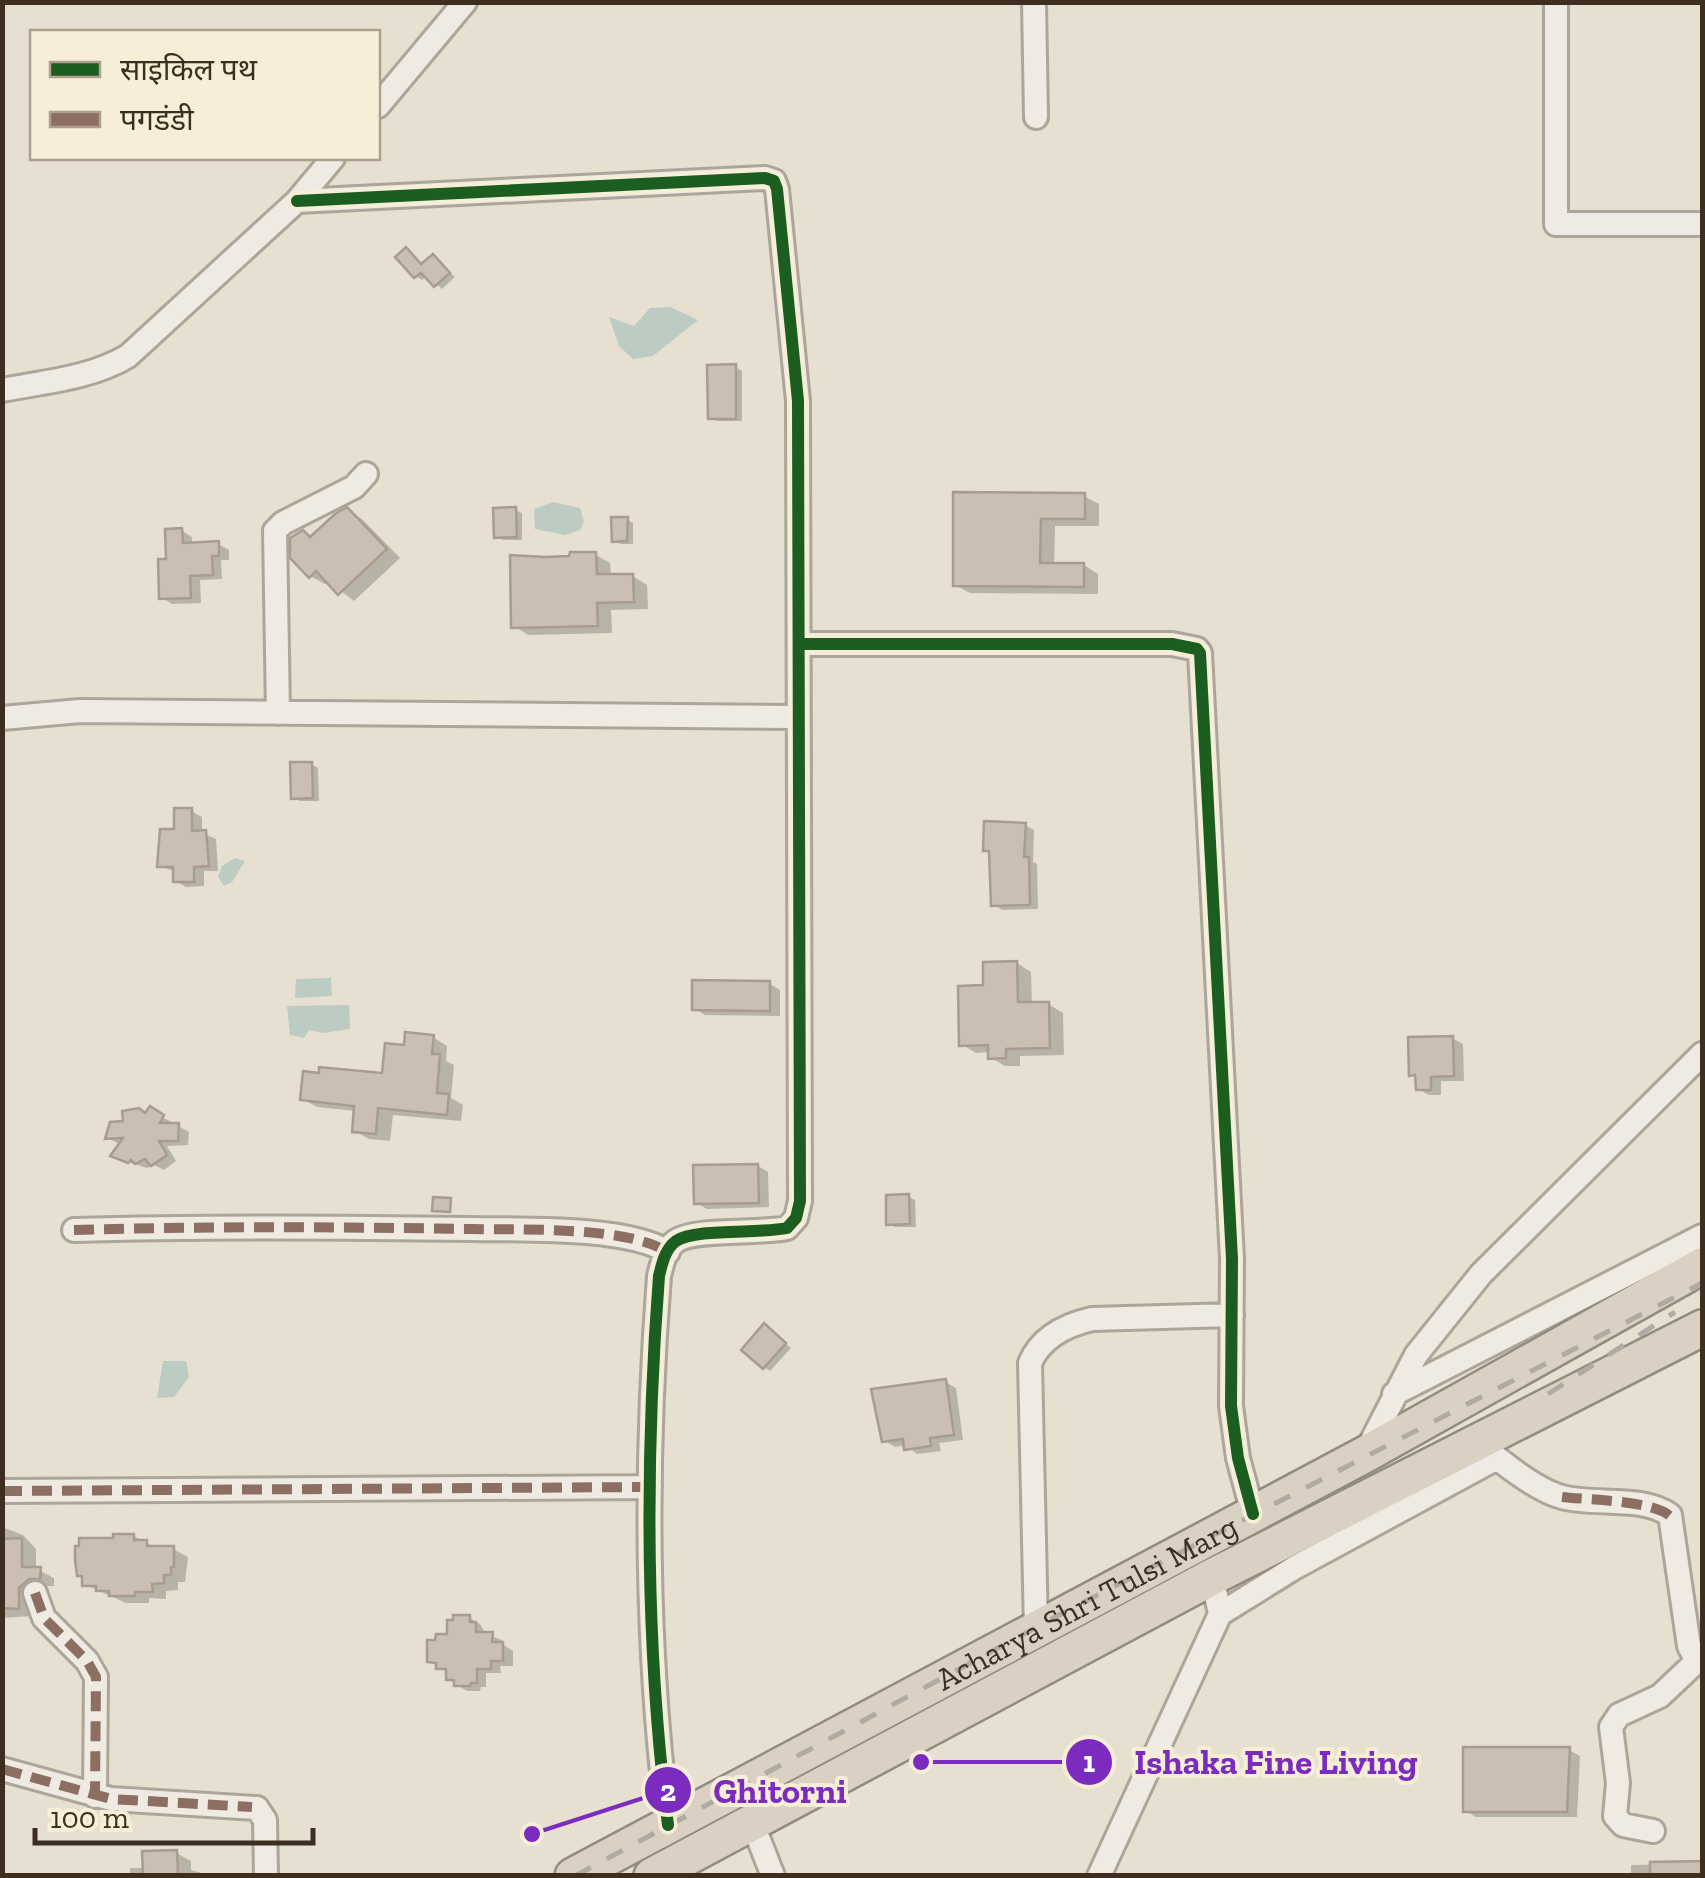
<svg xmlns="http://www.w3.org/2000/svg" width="1705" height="1878" viewBox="0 0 1705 1878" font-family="'Zilla Slab','Noto Sans Devanagari',serif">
  <rect width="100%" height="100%" fill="#e7e0d1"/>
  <path fill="#bcccc2" d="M670 307 698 320 653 356 633 359 619 346 609 317 634 326 650 308Z
    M553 502 580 508 584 521 580 530 565 535 535 529 534 509Z
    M235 858 245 861 232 882 224 886 218 877 222 866Z
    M331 978 332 996 295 998 296 979Z
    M349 1005 350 1029 323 1033 309 1030 304 1038 290 1035 287 1006Z
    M163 1361H186L189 1377 174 1397 157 1398Z"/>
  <path fill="#0003" d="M406 250 423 266 433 257 455 277 442 289 427 276 422 280 416 276Z
    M735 367 742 371V421H717L710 417Z
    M956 495 1084 496 1099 504V526H1055L1054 565H1084L1098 574V594L970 593 955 585Z
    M347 510 362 519 400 558 354 601 328 581 325 584 310 576 312 538Z
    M515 510 522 513V540H503L497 536Z
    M627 519 633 523V544H621L614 540Z
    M182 531 192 537V545L218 544 229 550V560H221L222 579 200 580 201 603 172 604 162 598 169 561Z
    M596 555 610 563 611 577 633 576 647 585 648 609 611 610 612 633 528 635 514 626Z
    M312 765 318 768 319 801H300L293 797Z
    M191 811 202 817V833L216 839 218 871H204V886L186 887 176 881V872L160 866Z
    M1025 825 1034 830 1033 862 1037 864 1038 909 1002 910 993 904 992 853 985 849Z
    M1017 963 1031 972 1032 1005 1048 1004 1063 1013 1064 1055 1020 1056V1066H1005L991 1058 990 1052 976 1053 961 1044 986 988Z
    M770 984 780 990V1016L705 1015 694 1008Z
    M433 1037 447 1046 446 1061 454 1065 451 1098 463 1105 461 1121 393 1115 390 1141 369 1139 354 1131 356 1111 317 1107 303 1099 384 1076 406 1048Z
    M1452 1038 1463 1044 1464 1081H1441V1095H1429L1418 1089V1078L1412 1074Z
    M150 1110 189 1132 188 1145 167 1146 176 1161 164 1170 154 1165 147 1168 124 1161 121 1145 108 1138Z
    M758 1166 768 1172 769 1207 707 1209 697 1203Z
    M909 1197 915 1200 916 1227H895L889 1223Z
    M771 1330 791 1348 770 1371 764 1367Z
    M945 1382 956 1388 963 1440 939 1443 941 1451 917 1454 906 1445 895 1447 884 1440Z
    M2 1527 23 1535 36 1549V1569L54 1578V1586H45L33 1597V1616L2 1618Z
    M133 1536 157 1548 173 1549 188 1557 185 1582H178V1590L166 1591V1599L149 1598V1603H126L84 1584V1577L80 1575 115 1540Z
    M469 1618 480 1624 486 1634 502 1640V1644L513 1651V1666H500L501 1673H486V1687H481L480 1691H467L457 1685 448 1679V1673L429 1661Z
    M1569 1750 1580 1756 1577 1817H1476L1466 1811Z
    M176 1853 191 1861V1870L212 1876H130V1868H145Z
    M1702 1864V1876H1631V1865Z"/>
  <path fill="#cbbfb2" stroke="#a89c90" stroke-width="2.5" d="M406 247 421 264 433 254 450 273 434 287 421 273 414 278 395 257Z
    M736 364V419H708L707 365Z
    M953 492 1085 493V519H1041L1040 563H1084V587L953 586Z
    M347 507 387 549 338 595 316 571 309 578 290 558V538L303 530 310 537 335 514Z
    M516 507 517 537 494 538 493 508Z
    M611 517H628L627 541 612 542Z
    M182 528 183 543 219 541V556H212L213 575 190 576 191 598 159 599 158 559H166L165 529Z
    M570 552H596L597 574H633L634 602 597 603 598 626 511 628 510 555 545 557 569 556Z
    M290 762H312L313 798 291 799Z
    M174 808H192V831L206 830 209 866 194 867V882H173V867H157L160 829H174Z
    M984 821 1026 823 1024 857H1029L1030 905 991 906 989 851H983Z
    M1017 961 1018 1002H1049L1050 1048 1006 1049V1058L988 1059V1045L959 1046 958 986 983 985V962Z
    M692 980 770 981V1011L692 1010Z
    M405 1032 434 1035 432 1054H440L437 1093 449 1094 447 1115 378 1108 376 1134 352 1132 354 1106 300 1100 303 1071 319 1073V1067L382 1073 385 1043 404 1045Z
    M1453 1036 1454 1076 1431 1077V1090H1416L1415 1075 1409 1076 1408 1037Z
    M150 1106 164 1115 160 1123H179L178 1141H159L167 1155 151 1166 145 1159 135 1164 131 1160 128 1163 110 1156 123 1138 105 1139 110 1122 123 1121 122 1111 139 1108 145 1113Z
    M758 1164 759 1203 694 1204 693 1165Z
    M909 1194 910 1224 886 1225V1195Z
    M433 1197 451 1198 450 1212 432 1211Z
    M764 1323 786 1343 763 1369 741 1350Z
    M946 1379 954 1435 930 1438 931 1446 904 1450 903 1439 882 1442 871 1389Z
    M113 1534H134V1540H147V1546H174V1567H171V1575H164V1583L152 1584 153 1592H135V1596H109V1591H96V1586H82V1576H77L75 1560V1546H79V1538H113Z
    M22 1538V1567H41L40 1579H29L19 1588V1609L2 1608V1539Z
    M453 1615H470V1622H476V1632H493L492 1642H503V1661H491V1669H477V1683H471L470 1686H454V1680H446V1669H436V1663L427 1662V1640H435L436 1634H447V1620H453Z
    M1463 1747H1570L1567 1812H1463Z
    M177 1850 178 1876H143L142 1851Z
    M1702 1861V1876H1650V1862Z"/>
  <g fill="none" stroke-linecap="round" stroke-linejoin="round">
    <defs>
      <path id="minor" d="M1034 2 1036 117
        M1556 2V224H1702
        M378 106 465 2
        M297 201 765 178 774 181 777 189 798 401 800 1201 796 1218 787 1228C760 1234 695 1228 676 1241 665 1249 662 1264 659 1276 645 1459 645 1644 668 1825
        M2 390C43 382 92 378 128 356L297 201 333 158
        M799 644H1172L1197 649 1200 653 1232 1259 1231 1406 1238 1458 1253 1514
        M278 713 275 531 283 523 354 487 366 474
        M2 718 80 711 797 717
        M74 1230C207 1226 339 1227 472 1229 522 1230 627 1226 668 1252
        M1394 1394 1702 1236
        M1476 1441C1498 1459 1535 1490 1562 1497 1595 1506 1641 1495 1670 1515L1689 1646 1697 1661 1702 1663
        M1366 1452 1416 1355 1481 1274 1702 1054
        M2 1491 650 1487
        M35 1593 44 1618 87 1661 96 1677 95 1796
        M1220 1614 1294 1568 1497 1458
        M1036 1629 1030 1363C1041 1337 1066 1325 1092 1319L1232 1315
        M2 1769 111 1799 257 1808 265 1820 266 1876
        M752 1822 773 1876
        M1653 1831 1623 1825 1615 1816 1618 1783 1611 1727 1619 1715 1660 1696 1697 1661
        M1099 1876 1220 1614 1212 1577"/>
      <g id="highway">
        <path id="s1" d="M573 1876 1364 1455 1702 1266"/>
        <path d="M652 1876 1212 1577 1702 1328"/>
      </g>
    </defs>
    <use href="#minor" stroke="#ada599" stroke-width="28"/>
    <use href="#highway" stroke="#928b80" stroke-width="40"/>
    <use href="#minor" stroke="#efebe3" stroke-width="22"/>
    <use href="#highway" stroke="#dad1c2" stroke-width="35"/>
    <path stroke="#afaaa2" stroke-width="5" stroke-dasharray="18 18" stroke-linecap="butt" d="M1548 1394 1675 1312
      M575 1876 1061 1614 1702 1283"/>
    <path stroke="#8d6e63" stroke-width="10" stroke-dasharray="20 10" stroke-linecap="butt" d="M74 1230C207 1226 339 1227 472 1229 522 1230 627 1226 668 1252
      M2 1491 650 1487
      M1562 1497C1587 1500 1657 1500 1672 1518
      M35 1593 44 1618 87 1661 96 1677 95 1796
      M2 1769 111 1799 252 1807"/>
    <defs>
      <path id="cycleway" d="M297 201 765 178 774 181 777 189 798 401 800 1201 796 1218 787 1228C760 1234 695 1228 676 1241 665 1249 662 1264 659 1276 645 1459 645 1644 668 1825
        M799 644H1172L1197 649 1200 653 1232 1259 1231 1406 1238 1458 1253 1514"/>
    </defs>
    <use href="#cycleway" stroke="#f7eed8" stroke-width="19"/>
    <use href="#cycleway" stroke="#1b5e20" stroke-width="12"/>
  </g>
  <g text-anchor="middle" stroke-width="8" stroke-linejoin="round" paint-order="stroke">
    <g font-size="32" fill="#3d2e20" stroke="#f7eed8">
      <text dy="11" stroke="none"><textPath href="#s1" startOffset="582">Acharya Shri Tulsi Marg</textPath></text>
    </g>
  </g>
  <path fill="none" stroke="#7b2cbf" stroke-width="4" d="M921 1762L1089 1762M532 1834L668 1790"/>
  <g fill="#7b2cbf" stroke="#f7eed8" stroke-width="4">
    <circle cx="921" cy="1762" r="10"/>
    <circle cx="532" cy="1834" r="10"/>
    <circle cx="1089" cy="1762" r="25"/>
    <circle cx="668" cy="1790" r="25"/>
  </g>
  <g font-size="30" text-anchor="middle" font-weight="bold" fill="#fff">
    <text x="1089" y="1772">1</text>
    <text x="668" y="1801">2</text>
  </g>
  <g font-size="35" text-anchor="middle" font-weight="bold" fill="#7b2cbf" stroke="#f7eed8" stroke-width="8" stroke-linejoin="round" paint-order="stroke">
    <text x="1276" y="1774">Ishaka Fine Living</text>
    <text x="780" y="1803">Ghitorni</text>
  </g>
  <rect width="1705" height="1878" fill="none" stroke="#3d2e20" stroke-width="10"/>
  <rect x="30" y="30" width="350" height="130" fill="#f7eed8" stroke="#ada18e" stroke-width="2.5"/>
  <rect x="50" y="62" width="50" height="15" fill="#1b5e20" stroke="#ada18e" stroke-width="2.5"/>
  <text x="120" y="80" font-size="30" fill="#3d2e20">साइकिल पथ</text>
  <rect x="50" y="112" width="50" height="15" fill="#8d6e63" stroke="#ada18e" stroke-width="2.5"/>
  <text x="120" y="130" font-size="30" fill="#3d2e20">पगडंडी</text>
  <path d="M35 1828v15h278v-15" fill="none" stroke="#3d2e20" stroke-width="5"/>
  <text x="50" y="1828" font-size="30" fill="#3d2e20" stroke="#f7eed8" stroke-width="8" paint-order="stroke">100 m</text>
</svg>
